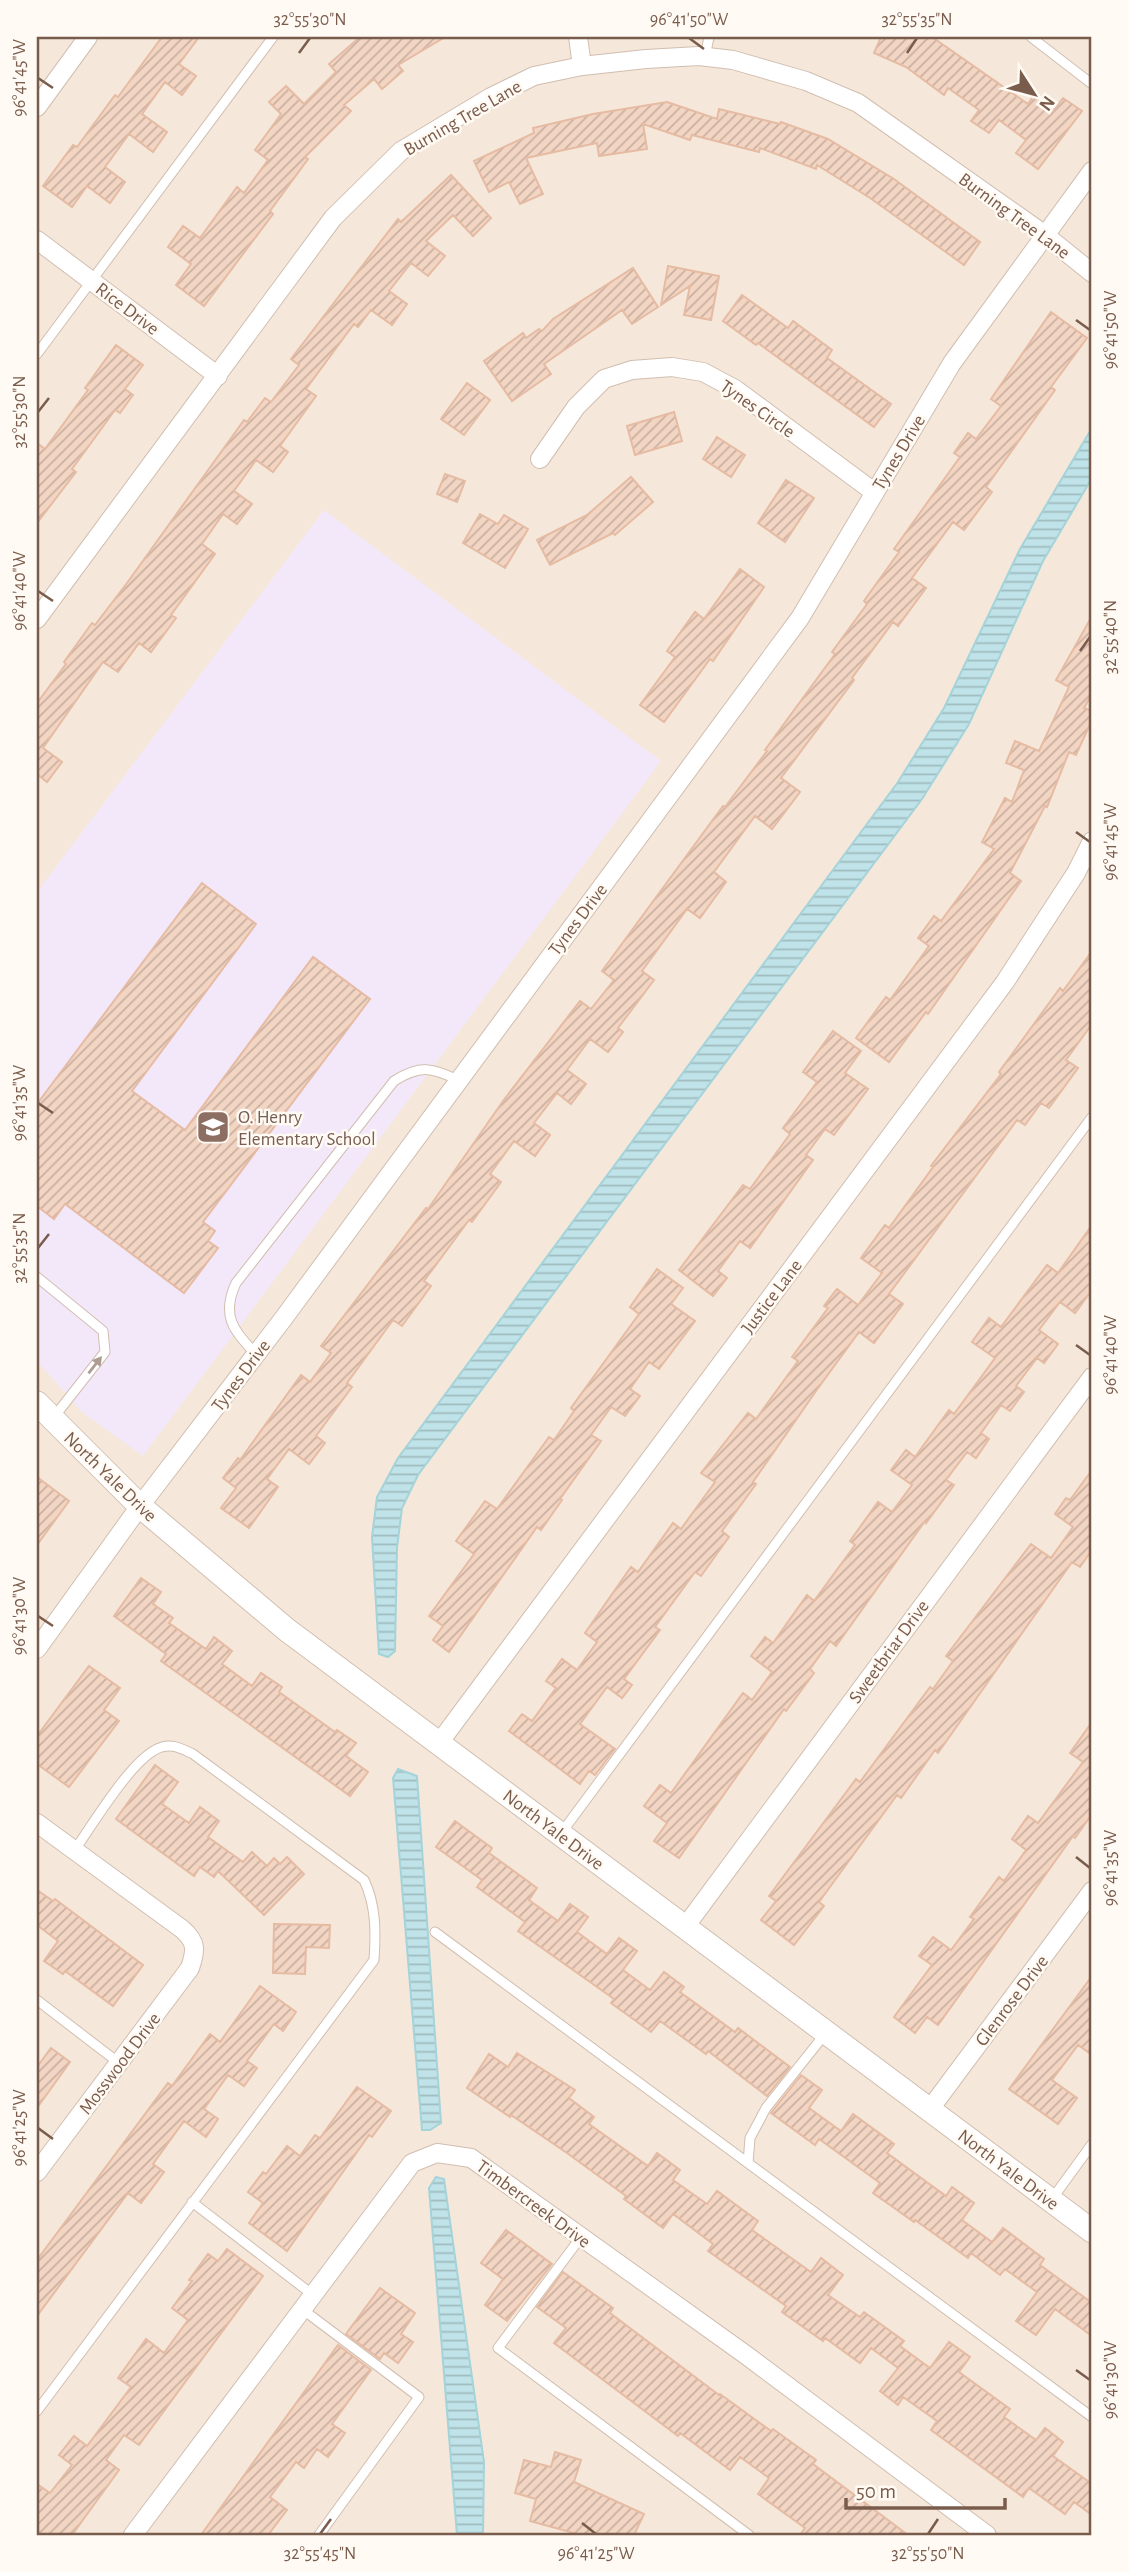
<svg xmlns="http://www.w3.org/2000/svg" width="1129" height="2572" viewBox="0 0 1129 2572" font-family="'Alegreya Sans',sans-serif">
  <defs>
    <pattern id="water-rules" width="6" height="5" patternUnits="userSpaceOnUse" patternTransform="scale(1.75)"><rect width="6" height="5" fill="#bfe3e8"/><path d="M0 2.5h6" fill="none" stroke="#a0bbbe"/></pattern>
    <pattern id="building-hatch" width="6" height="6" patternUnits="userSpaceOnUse" patternTransform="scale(1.75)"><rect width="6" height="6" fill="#f3d5c3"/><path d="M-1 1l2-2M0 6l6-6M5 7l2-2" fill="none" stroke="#cab0a1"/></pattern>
  </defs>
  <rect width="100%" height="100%" fill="#fdf6ec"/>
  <path fill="#f5e8da" d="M37 37H1092V2535H37Z"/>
  <path fill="#f3e8fa" d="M324 510 661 761 143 1456 82 1412 37 1361V892Z"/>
  <path fill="url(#water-rules)" stroke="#a5d3da" stroke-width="2" d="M1092 428V478L1043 561 969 724 922 799 418 1475 402 1508 397 1548 395 1651 388 1657 379 1654 372 1537 377 1497 398 1458 898 782 944 708 1020 549Z
    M398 1769 417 1776 441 2123 430 2130H422L393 1778Z
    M436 2177 444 2179 484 2462 483 2535H457L429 2188Z"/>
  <path fill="url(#building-hatch)" stroke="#e6bba3" stroke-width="2" d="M162 37H199L179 64 196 76 182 95 165 82 142 114 167 132 153 152 129 134 105 167 125 182 110 203 87 186 72 207 43 186 73 145 77 147 115 95 118 97Z
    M360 37H445L398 65 403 71 382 89 374 79 344 105 351 111 305 157 308 159 270 211 273 214 204 306 176 285 191 264 168 247 183 226 200 238 237 187 244 193 268 160 255 150 281 114 269 102 286 86 304 104 336 72 329 64Z
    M881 37H932L1028 104 1034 95 1054 110 1063 98 1082 111 1038 169 1016 153 1026 140 999 120 989 133 971 121 979 110 948 88 944 95 906 67 874 53Z
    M667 102 717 119 719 109 780 124 781 122 828 139 894 179 980 242 964 265 870 198 817 165 816 169 760 148 759 152 692 135 690 140 643 124 647 149 599 156 597 143 526 158 543 194 520 204 509 182 489 192 474 161 534 133 533 128 593 114Z
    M451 175 491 218 473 236 453 215 426 241 445 256 428 276 411 263 389 291 407 304 392 325 371 310 358 327 354 324 306 389 316 396 280 446 288 452 273 472 256 460 234 491 252 504 237 524 223 514 202 544 215 554 171 615 176 618 151 652 139 643 118 672 103 662 43 748 62 762 47 782 37 774V703L66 664 64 662 92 623 95 625 127 583 244 420 247 422 265 398 271 402 299 365 291 359 398 219 401 222Z
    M668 266 719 276 711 320 684 315 690 286 661 305Z
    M633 268 658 307 632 324 622 310 544 364 551 374 512 401 484 361 523 333 526 338 539 329 542 331 553 319Z
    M742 295 788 328 793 321 832 350 827 358 891 404 874 427 758 343 756 345 723 321Z
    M1051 312 1087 338 1051 387 1055 390 986 487 992 492 964 530 953 522 912 578 926 588 898 626 893 622 852 678 854 680 781 778 800 792 772 829 755 816 714 872 726 882 700 918 687 909 642 971 654 980 618 1028 623 1032 608 1052 590 1039 567 1070 586 1084 571 1104 557 1093 534 1123 550 1135 535 1156 514 1141 490 1174 501 1182 472 1222 469 1220 424 1281 431 1286 402 1326 393 1320 347 1383 352 1387 316 1436 325 1443 309 1464 289 1449 267 1479 278 1487 249 1528 221 1508 236 1488 223 1478 238 1458 240 1460 301 1375 310 1382 331 1353 321 1346 426 1208 428 1209 503 1101 580 1001 591 1009 614 980 602 971 723 806 725 807 767 751 765 750 835 654 832 652 867 604 864 601 899 552 894 549 960 457 954 453 968 433 976 439 1001 406 991 399Z
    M116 345 143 365 125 389 133 395 120 413 115 410 72 469 76 472 37 523V443L45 449 88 390 85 388Z
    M467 383 490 400 464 435 441 419Z
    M674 412 682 441 635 455 627 426Z
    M717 437 745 455 731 477 703 459Z
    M445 474 465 481 457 502 437 494Z
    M631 477 653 502 615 535 613 533 550 565 537 540 587 515Z
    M786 480 814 498 785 542 758 523Z
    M480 514 498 524 504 515 528 529 505 568 463 543Z
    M740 569 764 587 713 661 710 659 664 722 640 705 675 657 667 651 695 612 704 619Z
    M1092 616V694L1084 708 1092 711V720L1076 755 1069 752 1047 807 1045 806 1010 873 1021 881 928 1014 926 1012 889 1062 856 1038 886 997 890 1000 929 946 918 938 934 916 941 921 994 849 982 842 1005 798 1012 802 1024 770 1006 763 1015 741 1039 751 1069 687 1056 680Z
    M202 883 256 924 132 1091 185 1130 313 957 370 999 203 1222 215 1231 208 1241 218 1248 184 1293 65 1204 54 1219 37 1206V1104Z
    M1092 951V1024L1066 1060 1078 1068 1049 1108 1041 1103 1025 1125 1017 1120 889 1294 903 1304 874 1343 859 1332 816 1391 753 1482 756 1484 722 1531 729 1537 701 1576 695 1572 655 1627 660 1630 624 1679 632 1685 622 1698 607 1687 580 1724 615 1749 595 1775 589 1771 580 1784 509 1731 522 1714 532 1721 556 1688 546 1681 562 1659 577 1670 597 1642 585 1633 631 1567 638 1572 673 1523 681 1529 715 1482 701 1473 748 1413 756 1419 798 1361 792 1357 828 1308 824 1306 837 1289 858 1305 882 1273 861 1258 885 1225 889 1228 933 1167 931 1166 1001 1074 999 1072 1060 988 1063 991Z
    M833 1031 861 1051 845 1073 868 1089 834 1135 825 1129 806 1155 813 1160 750 1248 740 1241 718 1271 727 1278 713 1296 679 1270 743 1185 750 1189 790 1134 783 1128 817 1082 803 1072Z
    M1092 1225V1290L1075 1313 1060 1302 1039 1330 1058 1344 1044 1363 1037 1358 1016 1386 1024 1392 1010 1411 1001 1405 981 1433 989 1439 976 1458 967 1452 946 1480 954 1485 926 1523 925 1521 836 1646 830 1641 810 1669 814 1673 786 1711 784 1709 679 1858 654 1841 667 1823 644 1806 660 1785 671 1793 743 1693 752 1700 772 1672 751 1656 765 1637 773 1643 807 1595 814 1601 855 1545 850 1541 878 1502 892 1512 912 1485 891 1470 906 1450 915 1457 949 1410 954 1414 995 1358 972 1342 989 1318 1001 1327 1047 1265 1058 1273Z
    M657 1269 683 1288 671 1304 695 1321 659 1369 649 1362 630 1389 640 1396 625 1416 611 1407 591 1435 601 1441 560 1499 562 1500 541 1530 537 1527 449 1652 433 1640 443 1626 429 1616 474 1554 456 1541 485 1501 497 1509 549 1437 554 1440 574 1411 571 1408 639 1314 630 1307Z
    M1092 1470V1550L1080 1567 1072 1562 938 1753 935 1750 901 1798 897 1795 819 1902 824 1906 794 1945 761 1920 776 1901 769 1896 856 1779 860 1782 930 1687 933 1689 953 1661 946 1656 1031 1544 1051 1558 1073 1527 1055 1514 1066 1498 1070 1500Z
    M37 1477 69 1501 37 1545Z
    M141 1578 161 1592 153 1604 173 1618 169 1623 206 1649 214 1637 232 1651 222 1664 252 1686 261 1673 282 1687 279 1692 335 1732 337 1730 356 1743 346 1756 368 1772 350 1796 161 1661 166 1654 114 1616Z
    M89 1666 120 1688 104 1710 119 1721 69 1787 37 1764V1736Z
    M1092 1722V1814L1075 1838 1073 1836 938 2025 927 2017 915 2033 894 2017 932 1965 919 1956 933 1937 951 1950 974 1919 970 1917 999 1877 1004 1881 1026 1850 1012 1839 1028 1816 1038 1823 1083 1762 1070 1753Z
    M155 1765 178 1782 162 1804 189 1823 200 1807 219 1821 208 1837 243 1862 252 1852 267 1866 274 1858 280 1864 287 1857 304 1874 264 1915 218 1871 214 1877 200 1867 194 1876 116 1819Z
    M455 1821 492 1848 489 1853 537 1888 529 1900 558 1921 570 1904 588 1917 577 1932 607 1954 619 1938 637 1951 623 1970 650 1990 664 1972 684 1987 680 1992 735 2032 738 2028 790 2067 767 2096 708 2051 706 2054 660 2021 651 2032 611 2003 614 1999 518 1931 525 1922 477 1887 482 1880 436 1847Z
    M37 1890 53 1901 55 1899 143 1965 113 2006 65 1971 63 1974 44 1961 58 1941 37 1925Z
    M274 1924 330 1925 329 1948 306 1947 305 1974 273 1973Z
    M1092 1976V2055L1078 2045 1052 2080 1077 2098 1058 2124 1009 2089Z
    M260 1986 296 2012 283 2031 274 2024 247 2061 257 2068 244 2086 228 2075 204 2109 218 2119 206 2137 184 2121 153 2164 164 2172 141 2203 128 2193 37 2316V2260L168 2083 172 2086 210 2034 220 2042Z
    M51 2048 70 2062 37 2108V2067Z
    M517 2053 575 2090 569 2098 594 2117 589 2124 648 2166 657 2153 680 2170 673 2180 707 2204 717 2191 758 2221 752 2230 811 2272 821 2258 843 2275 828 2295 860 2317 864 2312 904 2341 900 2346 930 2368 949 2342 970 2357 959 2372 1010 2409 1004 2417 1036 2440 1045 2428 1063 2442 1053 2456 1092 2484V2515L1074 2502 1065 2514 1029 2488 1023 2497 931 2430 937 2421 903 2397 898 2405 880 2391 898 2368 871 2348 860 2363 825 2338 823 2341 782 2312 786 2306 708 2251 713 2244 673 2214 663 2228 624 2199 626 2196 567 2153 511 2115 510 2117 467 2088 489 2054 508 2067Z
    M801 2075 822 2090 809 2108 841 2131 853 2114 894 2144 887 2153 946 2196 952 2187 974 2203 962 2220 992 2242 1003 2228 1044 2259 1040 2265 1092 2303V2336L1055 2309 1036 2335 1016 2321 1037 2292 1005 2269 1000 2275 971 2253 968 2258 915 2220 914 2222 873 2193 880 2183 819 2139 815 2145 771 2113Z
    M357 2087 391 2111 372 2137 369 2135 287 2251 249 2223 263 2203 248 2192 263 2172 266 2174 287 2146 300 2156 315 2135 320 2138Z
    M506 2230 552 2264 507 2321 485 2305 503 2279 481 2263Z
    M227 2249 263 2276 139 2445 124 2435 106 2460 119 2470 72 2535H37V2484L50 2493 72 2465 59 2455 74 2436 87 2446 131 2387 118 2378 146 2339 164 2353 188 2320 172 2308 192 2281 189 2280 208 2254 218 2261Z
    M563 2272 613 2308 610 2313 719 2395 720 2394 771 2431 773 2429 816 2460 813 2464 908 2535H800L805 2528 758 2494 769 2478 740 2457 730 2470 680 2433 678 2436 554 2343 566 2328 537 2307Z
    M380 2288 415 2313 401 2334 413 2342 398 2363 384 2353 380 2359 346 2334Z
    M338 2345 371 2370 332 2424 345 2433 328 2457 317 2449 304 2468 296 2462 270 2497 287 2510 268 2535H201Z
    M555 2452 581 2460 574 2482 644 2514 634 2535H581L530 2521 536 2499 515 2493 524 2460 551 2467Z"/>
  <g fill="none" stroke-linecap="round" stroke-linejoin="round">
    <defs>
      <path id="service" d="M1031 37 1092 84
        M705 57 709 37
        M37 354 273 37
        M37 1277 103 1331 105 1352 54 1417
        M256 1354C233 1331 221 1315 236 1283L394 1081C420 1065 431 1067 458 1080
        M562 1832 1092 1117
        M435 1932 1092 2417
        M37 2000 119 2063
        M748 2163 750 2138 766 2108 825 2034
        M1052 2199 1092 2144
        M192 2202 313 2295
        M581 2237 498 2348 749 2535
        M302 2309 419 2397 319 2535
        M37 2411 374 1960C376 1932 376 1905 364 1880L193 1754C182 1749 174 1744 162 1747 134 1754 92 1826 74 1851"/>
      <path id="minor" d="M578 37 582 66
        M37 107 88 37
        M37 240 218 376
        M540 459 576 407 604 379 632 370 672 367 703 372 735 389 874 492
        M37 619 333 218 401 151 491 97 534 76 582 66 646 59 699 56 733 60 806 81 858 103 1045 235 1092 273
        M37 1649 140 1506 283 1319 800 618 952 363 1092 171
        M439 1743 1005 982 1076 873 1092 841
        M37 1823 182 1929C197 1942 196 1950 190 1968L37 2172
        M685 1927 1092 1377
        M930 2109 1092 1891
        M133 2535 412 2163 437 2153 471 2158 746 2355 987 2535"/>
      <path id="tertiary" d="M37 1403 140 1506 287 1630 1092 2231"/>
    </defs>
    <use href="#service" stroke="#d1beb0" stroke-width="11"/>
    <use href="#minor" stroke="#d1beb0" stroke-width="20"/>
    <use href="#tertiary" stroke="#d1beb0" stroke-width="25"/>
    <use href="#service" stroke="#fff" stroke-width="9"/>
    <use href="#minor" stroke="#fff" stroke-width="18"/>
    <use href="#tertiary" stroke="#fff" stroke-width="23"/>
  </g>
  <defs><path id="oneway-solid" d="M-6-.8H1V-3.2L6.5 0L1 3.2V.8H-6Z" transform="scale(1.75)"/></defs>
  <use fill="#af9d94" href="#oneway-solid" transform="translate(95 1365) rotate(-52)"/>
  <path fill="none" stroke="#7a5c4d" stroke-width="2.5" d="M689 38 704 49M299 53 310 38M907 53 917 38M38 78 53 88M1076 320 1090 330M38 412 49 398M38 591 53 601M1080 651 1090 637M1076 832 1090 842M38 1103 53 1113M38 1248 49 1234M1076 1345 1090 1355M38 1616 53 1626M1076 1857 1090 1868M38 2128 53 2139M1076 2370 1090 2380M582 2523 596 2534M320 2534 331 2519M928 2534 938 2519"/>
  <defs>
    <symbol id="school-square" viewBox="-11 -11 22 22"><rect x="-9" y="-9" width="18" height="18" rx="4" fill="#8d6e63" stroke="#fffaf3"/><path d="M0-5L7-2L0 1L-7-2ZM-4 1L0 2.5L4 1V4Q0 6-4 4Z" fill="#fff"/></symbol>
  </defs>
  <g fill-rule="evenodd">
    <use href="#school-square" x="194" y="1108" width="38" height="38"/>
  </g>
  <g text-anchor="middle" stroke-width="5" stroke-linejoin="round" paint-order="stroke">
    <g font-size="19" fill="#7a5c4d" stroke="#fffaf3">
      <text transform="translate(462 117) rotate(-30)" y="7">Burning Tree Lane</text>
      <text transform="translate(1015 215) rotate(36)" y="7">Burning Tree Lane</text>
      <text transform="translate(128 308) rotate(37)" y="7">Rice Drive</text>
      <text transform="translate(758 408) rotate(35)" y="7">Tynes Circle</text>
      <text transform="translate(898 452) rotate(-59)" y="7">Tynes Drive</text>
      <text transform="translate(577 919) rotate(-53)" y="7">Tynes Drive</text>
      <text transform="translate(771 1296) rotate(-53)" y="7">Justice Lane</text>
      <text transform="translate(240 1375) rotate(-53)" y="7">Tynes Drive</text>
      <text transform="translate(111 1476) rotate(44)" y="7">North Yale Drive</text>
      <text transform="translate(888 1651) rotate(-54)" y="7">Sweetbriar Drive</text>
      <text transform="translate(554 1829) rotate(37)" y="7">North Yale Drive</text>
      <text transform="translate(1011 2000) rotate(-53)" y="7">Glenrose Drive</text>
      <text transform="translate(119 2063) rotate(-53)" y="7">Mosswood Drive</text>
      <text transform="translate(1009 2169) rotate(37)" y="7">North Yale Drive</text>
      <text transform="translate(534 2203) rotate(36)" y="7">Timbercreek Drive</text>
    </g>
    <g font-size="19" fill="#785e54" stroke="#fffaf3" text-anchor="start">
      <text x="238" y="1123">O. Henry<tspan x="238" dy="22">Elementary School</tspan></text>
    </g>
  </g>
  <rect width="1129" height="2572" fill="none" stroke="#fffaf3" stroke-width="77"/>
  <g transform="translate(1034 94) rotate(126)" stroke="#fffaf3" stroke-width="5" paint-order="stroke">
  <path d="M0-5L12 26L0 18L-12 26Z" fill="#7a5c4d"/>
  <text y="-10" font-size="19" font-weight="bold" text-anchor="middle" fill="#7a5c4d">N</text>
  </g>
  <path d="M846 2498v10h159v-10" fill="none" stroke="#7a5c4d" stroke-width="3.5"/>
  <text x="856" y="2498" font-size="21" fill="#7a5c4d" stroke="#fffaf3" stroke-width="5" paint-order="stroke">50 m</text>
  <rect x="38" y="38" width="1052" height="2496" fill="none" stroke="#7a5c4d" stroke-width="2.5"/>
  <g font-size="18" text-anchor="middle" fill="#7a5c4d">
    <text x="310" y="25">32°55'30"N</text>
    <text x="689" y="25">96°41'50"W</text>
    <text x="917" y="25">32°55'35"N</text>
    <text transform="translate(19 78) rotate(-90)" y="6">96°41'45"W</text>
    <text transform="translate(1110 330) rotate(-90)" y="6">96°41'50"W</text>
    <text transform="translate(19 412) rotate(-90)" y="6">32°55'30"N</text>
    <text transform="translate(19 591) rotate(-90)" y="6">96°41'40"W</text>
    <text transform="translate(1110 637) rotate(-90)" y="6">32°55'40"N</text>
    <text transform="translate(1110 842) rotate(-90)" y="6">96°41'45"W</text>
    <text transform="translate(19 1103) rotate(-90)" y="6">96°41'35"W</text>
    <text transform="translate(19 1248) rotate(-90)" y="6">32°55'35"N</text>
    <text transform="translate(1110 1355) rotate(-90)" y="6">96°41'40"W</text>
    <text transform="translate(19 1616) rotate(-90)" y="6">96°41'30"W</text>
    <text transform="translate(1110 1868) rotate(-90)" y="6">96°41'35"W</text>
    <text transform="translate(19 2128) rotate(-90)" y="6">96°41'25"W</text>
    <text transform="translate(1110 2380) rotate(-90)" y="6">96°41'30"W</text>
    <text x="320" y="2559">32°55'45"N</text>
    <text x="596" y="2559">96°41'25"W</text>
    <text x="928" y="2559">32°55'50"N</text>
  </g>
</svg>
